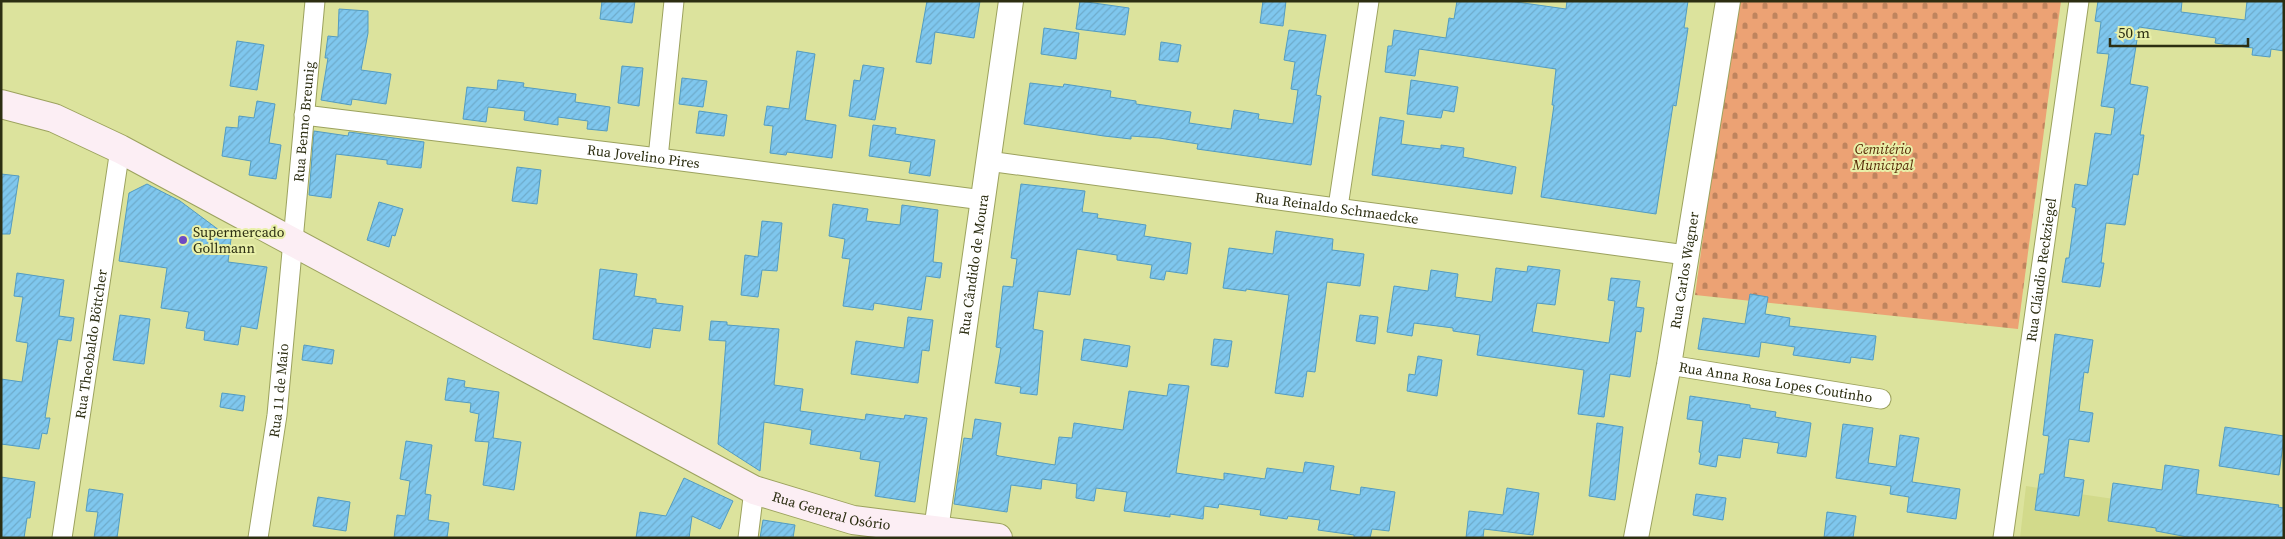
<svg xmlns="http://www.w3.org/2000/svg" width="2285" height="539" viewBox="0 0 2285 539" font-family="'Source Serif 4',serif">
  <defs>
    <pattern id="cemetery-stones" width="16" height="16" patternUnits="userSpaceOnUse" patternTransform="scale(1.25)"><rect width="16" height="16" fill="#eca274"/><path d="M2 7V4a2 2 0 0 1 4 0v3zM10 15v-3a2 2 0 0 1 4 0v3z" fill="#bf845e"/></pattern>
    <pattern id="building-hatch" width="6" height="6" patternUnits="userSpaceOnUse" patternTransform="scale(1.25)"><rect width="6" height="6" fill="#7fc7ee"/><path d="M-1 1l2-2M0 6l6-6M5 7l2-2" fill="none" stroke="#6eabcb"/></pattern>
  </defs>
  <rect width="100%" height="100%" fill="#dce39d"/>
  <path fill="#d2da8b" d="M2026 486 2284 524V538H2020Z"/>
  <path fill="url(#cemetery-stones)" d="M1736 1H2061L2018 329 1695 295Z"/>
  <path fill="url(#building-hatch)" stroke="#539cc1" d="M602 1H635L632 23 600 19Z
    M927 1H980L974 38 935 32 931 64 916 62Z
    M1080 1 1129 8 1125 35 1076 29Z
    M1263 1H1286L1283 26 1260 23Z
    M1457 1H1509L1566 9 1567 1H1688L1684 28H1688L1676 106 1673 105 1656 214 1541 197 1554 105H1552L1556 69 1419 49 1415 76 1385 72 1388 46H1392L1394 30 1446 38 1449 18 1454 19Z
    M2098 1H2182L2181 12 2245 20 2247 1H2284V51L2271 49 2270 57 2252 55 2253 48 2215 43 2216 38 2139 27 2130 84 2148 87 2140 135H2144L2138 175 2133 174 2125 225 2106 223 2101 263H2104L2100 287 2062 282 2066 258H2069L2076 208 2072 207 2075 184 2087 186 2095 133 2111 135 2115 108 2101 106 2109 54 2097 53 2101 22 2095 21Z
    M339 9 368 11V33L361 70 391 74 386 104 352 99 351 105 321 100 328 58H325L328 36 338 37Z
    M1044 28 1079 33 1076 59 1041 54Z
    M1289 30 1326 35 1316 95 1321 96 1311 165 1197 149 1198 144 1159 138 1131 136V139L1104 136 1024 124 1030 83 1063 87 1064 84 1111 91 1110 97 1136 101V104L1191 112 1189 123 1231 129 1234 110 1259 114 1258 119 1293 124 1298 90 1291 89 1295 62 1284 60Z
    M237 41 264 45 257 90 230 86Z
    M1161 42 1181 45 1178 62 1159 60Z
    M797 51 815 54 805 120 836 125 832 158 787 152 786 155 770 153 773 126 764 125 767 106 789 109Z
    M863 65 884 68 875 120 849 116 854 80 860 81Z
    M622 66 643 68 639 106 618 103Z
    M682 78 707 81 703 107 679 104Z
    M498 80 524 83 523 87 576 94 575 102 610 107 607 131 587 129 588 121 558 117V125L524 120 525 111 488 107 486 122 463 119 467 87 497 90Z
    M1411 80 1458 87 1454 112 1443 110 1441 118 1407 114Z
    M257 101 275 104 269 143 281 145 276 179 249 175 251 161 222 156 226 127 238 128 239 116 254 118Z
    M699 111 727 115 724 136 696 133Z
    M1380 117 1404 121 1401 144 1441 149V145L1464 148 1463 157 1516 167 1512 194 1372 175Z
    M873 125 896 128 895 134 935 140 930 176 909 173 911 162 869 156Z
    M314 131 348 136 349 132 424 142 421 168 387 164V160L336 154 331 198 309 195Z
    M517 167 541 170 537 204 512 201Z
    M1 174 19 176 10 234H1Z
    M147 184 180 201 231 239 228 262 267 267 257 329 241 326 238 345 204 340 205 331 186 328 189 312 161 308 167 268 119 261 129 193Z
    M1021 184 1085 191 1082 212 1098 214 1097 218 1146 225 1144 236 1191 243 1187 274 1166 271 1164 280 1150 278 1152 265 1117 260V255L1077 249 1070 295 1038 291 1033 329 1043 331 1037 395 1020 393 1021 387 995 383 1001 348 996 347 1003 286 1013 287 1017 259 1011 258Z
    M379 202 403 209 395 236 392 235 389 247 367 240Z
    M833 204 868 209 866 221 900 225 902 205 938 210 933 262 942 263 940 278 926 276 921 310 874 303 873 310 843 306 850 259 842 258 845 239 829 236Z
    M762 221 782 223 777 271 762 270 758 297 741 295 745 255 758 257Z
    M1276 231 1333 239 1332 250 1364 254 1360 286 1327 282 1315 372 1307 371 1303 397 1275 393 1289 295 1246 289V291L1223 288 1229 248 1273 254Z
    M1528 266 1560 270 1555 305 1537 303 1532 332 1609 343 1615 301 1608 300 1611 278 1640 281 1636 307 1644 308 1641 332 1636 331 1630 377 1610 374 1604 417 1578 414 1584 370 1477 355 1480 335 1453 331V328L1414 323 1412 336 1387 332 1394 286 1428 291 1431 270 1458 274 1455 297 1492 302 1496 268 1527 272Z
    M600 269 637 274 634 296 656 299V303L683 306 680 331 653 328 650 348 593 339Z
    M17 273 64 280 59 316 74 318 71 341 58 339 45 418H50L47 434 42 433 39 449 1 444V379L22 382 28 343 16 341 23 297 14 296Z
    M1750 294 1768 297 1765 314 1790 318 1789 326 1876 336 1873 360 1851 357 1850 363 1793 355 1795 347 1761 342 1759 357 1698 349 1703 318 1745 324Z
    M120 315 150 319 144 364 113 360Z
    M1360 315 1378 317 1375 344 1356 341Z
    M908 317 933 320 929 351 922 350 918 383 851 374 856 341 904 348Z
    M711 321 727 322V325L779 329 774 385 803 389 800 411 865 420 866 414 904 419 905 415 927 418 915 502 875 496 880 462 860 459 861 452 810 444 812 430 764 422 760 471 718 444 726 341 709 340Z
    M2055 334 2093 340 2088 373 2084 372 2079 411 2093 413 2089 442 2069 439 2064 477 2084 480 2079 516 2035 510 2040 474H2044L2049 436 2043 435Z
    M1084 339 1130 346 1127 367 1081 360Z
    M1214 339 1232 341 1228 367 1211 365Z
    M304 345 334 350 332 364 302 360Z
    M1418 356 1442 360 1437 396 1407 391 1409 374 1415 375Z
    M448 378 465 381 464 387 499 392 493 438 521 442 514 490 483 485 489 442 475 441 479 414 470 412 471 403 445 400Z
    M1169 384 1189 386 1176 473 1224 480V473L1265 479 1267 468 1303 473 1305 462 1334 466 1330 490 1360 495 1361 487 1395 492 1389 531 1372 529 1370 538H1354V535L1318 530 1320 520 1288 516 1287 519 1260 515 1261 510 1219 504 1218 508 1204 506 1203 519 1170 514V517L1124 511 1127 492 1096 488 1094 501 1076 498 1077 484 1042 479 1041 489 1011 485 1007 512 954 504 964 438 972 439 975 419 1001 423 996 455 999 456 1055 465 1059 437 1072 438 1074 423 1123 430 1129 391 1167 396Z
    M222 393 245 396 243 411 220 407Z
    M1690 396 1750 405V408L1776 412 1775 417 1811 423 1806 457 1777 453 1779 443 1743 438 1740 458 1718 455 1716 467 1699 464 1701 453 1699 452 1703 421 1687 419Z
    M1597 423 1623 427 1615 500 1589 496Z
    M1843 424 1873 428 1868 463 1896 467 1900 435 1919 438 1912 482 1960 489 1956 519 1907 512 1909 497 1890 494 1891 486 1836 478Z
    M2225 427 2284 436 2279 475 2219 466Z
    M406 441 432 445 425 494 431 495 428 520 449 523 447 538H394L397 515 405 516 410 481 400 479Z
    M2165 465 2199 470 2196 494 2279 505 2278 507 2284 508V538H2193L2156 531V528L2108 521 2113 483 2162 490Z
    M1 477 35 482 30 518H27L24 538H1Z
    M684 478 733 501 720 529 692 516 689 538H636L640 512 666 516Z
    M1507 488 1539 493 1533 535 1484 529 1483 538H1466L1469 511 1503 515Z
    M89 489 123 494 117 538H94L98 512 86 511Z
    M1696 494 1726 498 1723 520 1693 515Z
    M318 497 350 502 346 531 313 526Z
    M1827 512 1856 516 1853 538H1824Z
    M763 520 795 525 793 538H760Z"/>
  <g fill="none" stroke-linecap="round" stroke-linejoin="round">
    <defs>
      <g id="minor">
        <path id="s1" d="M304 115 658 158 983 200"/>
        <path d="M658 158 674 1"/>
        <path id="s2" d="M988 161 1686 255"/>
        <path d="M1338 207 1369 1"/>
        <path id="s3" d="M1669 365 1881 399"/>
        <path id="s4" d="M62 538 120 149"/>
        <path id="s5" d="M258 538 277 415 315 1"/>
        <path d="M748 538 754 490"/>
        <path id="s6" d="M2003 538 2079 1"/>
      </g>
      <g id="tertiary">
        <path id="s7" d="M936 530 1011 1"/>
        <path id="s8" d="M1636 538 1669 365 1728 1"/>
      </g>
      <g id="secondary">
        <path id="s9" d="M1 104 54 118 120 149 754 490 853 520 998 538"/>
      </g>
    </defs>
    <use href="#minor" stroke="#9ca25e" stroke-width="21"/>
    <use href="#tertiary" stroke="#9ca25e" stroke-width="26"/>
    <use href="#secondary" stroke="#9ca25e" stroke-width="30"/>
    <use href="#minor" stroke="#fff" stroke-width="19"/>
    <use href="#tertiary" stroke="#fff" stroke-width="24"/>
    <use href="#secondary" stroke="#fceef4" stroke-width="28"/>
  </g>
  <circle fill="#6e49c2" stroke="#e9f0a9" stroke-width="2" cx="183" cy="240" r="5"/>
  <g text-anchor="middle" stroke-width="4" stroke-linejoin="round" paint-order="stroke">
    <g font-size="14" fill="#2c2e12" stroke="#e9f0a9">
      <text dy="5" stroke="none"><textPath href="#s5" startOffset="419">Rua Benno Breunig</textPath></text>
      <text dy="5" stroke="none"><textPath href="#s1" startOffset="342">Rua Jovelino Pires</textPath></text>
      <text dy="5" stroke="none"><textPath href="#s2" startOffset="352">Rua Reinaldo Schmaedcke</textPath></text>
      <text dy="5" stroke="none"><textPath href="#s7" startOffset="268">Rua Cândido de Moura</textPath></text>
      <text dy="5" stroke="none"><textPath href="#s8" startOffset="272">Rua Carlos Wagner</textPath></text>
      <text dy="5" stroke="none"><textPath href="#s6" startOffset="271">Rua Cláudio Reckziegel</textPath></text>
      <text dy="5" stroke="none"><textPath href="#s4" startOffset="196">Rua Theobaldo Böttcher</textPath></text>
      <text dy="5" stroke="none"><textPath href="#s3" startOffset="108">Rua Anna Rosa Lopes Coutinho</textPath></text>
      <text dy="5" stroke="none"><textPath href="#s5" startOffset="149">Rua 11 de Maio</textPath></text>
      <text dy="5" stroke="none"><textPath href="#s9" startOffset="928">Rua General Osório</textPath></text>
    </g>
    <g font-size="14" font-style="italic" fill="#562906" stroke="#e9f0a9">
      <text x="1883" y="154">Cemitério<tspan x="1883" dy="16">Municipal</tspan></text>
    </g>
    <g font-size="14" fill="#2c2e12" stroke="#e9f0a9" text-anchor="start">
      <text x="193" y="237">Supermercado<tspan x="193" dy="16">Gollmann</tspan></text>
    </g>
  </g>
  <rect width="2285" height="539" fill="none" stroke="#2c2e12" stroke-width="5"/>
  <path d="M2110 38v8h138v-8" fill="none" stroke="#2c2e12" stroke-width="2.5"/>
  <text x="2118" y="38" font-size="15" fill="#2c2e12" stroke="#e9f0a9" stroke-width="4" paint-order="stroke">50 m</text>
</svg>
